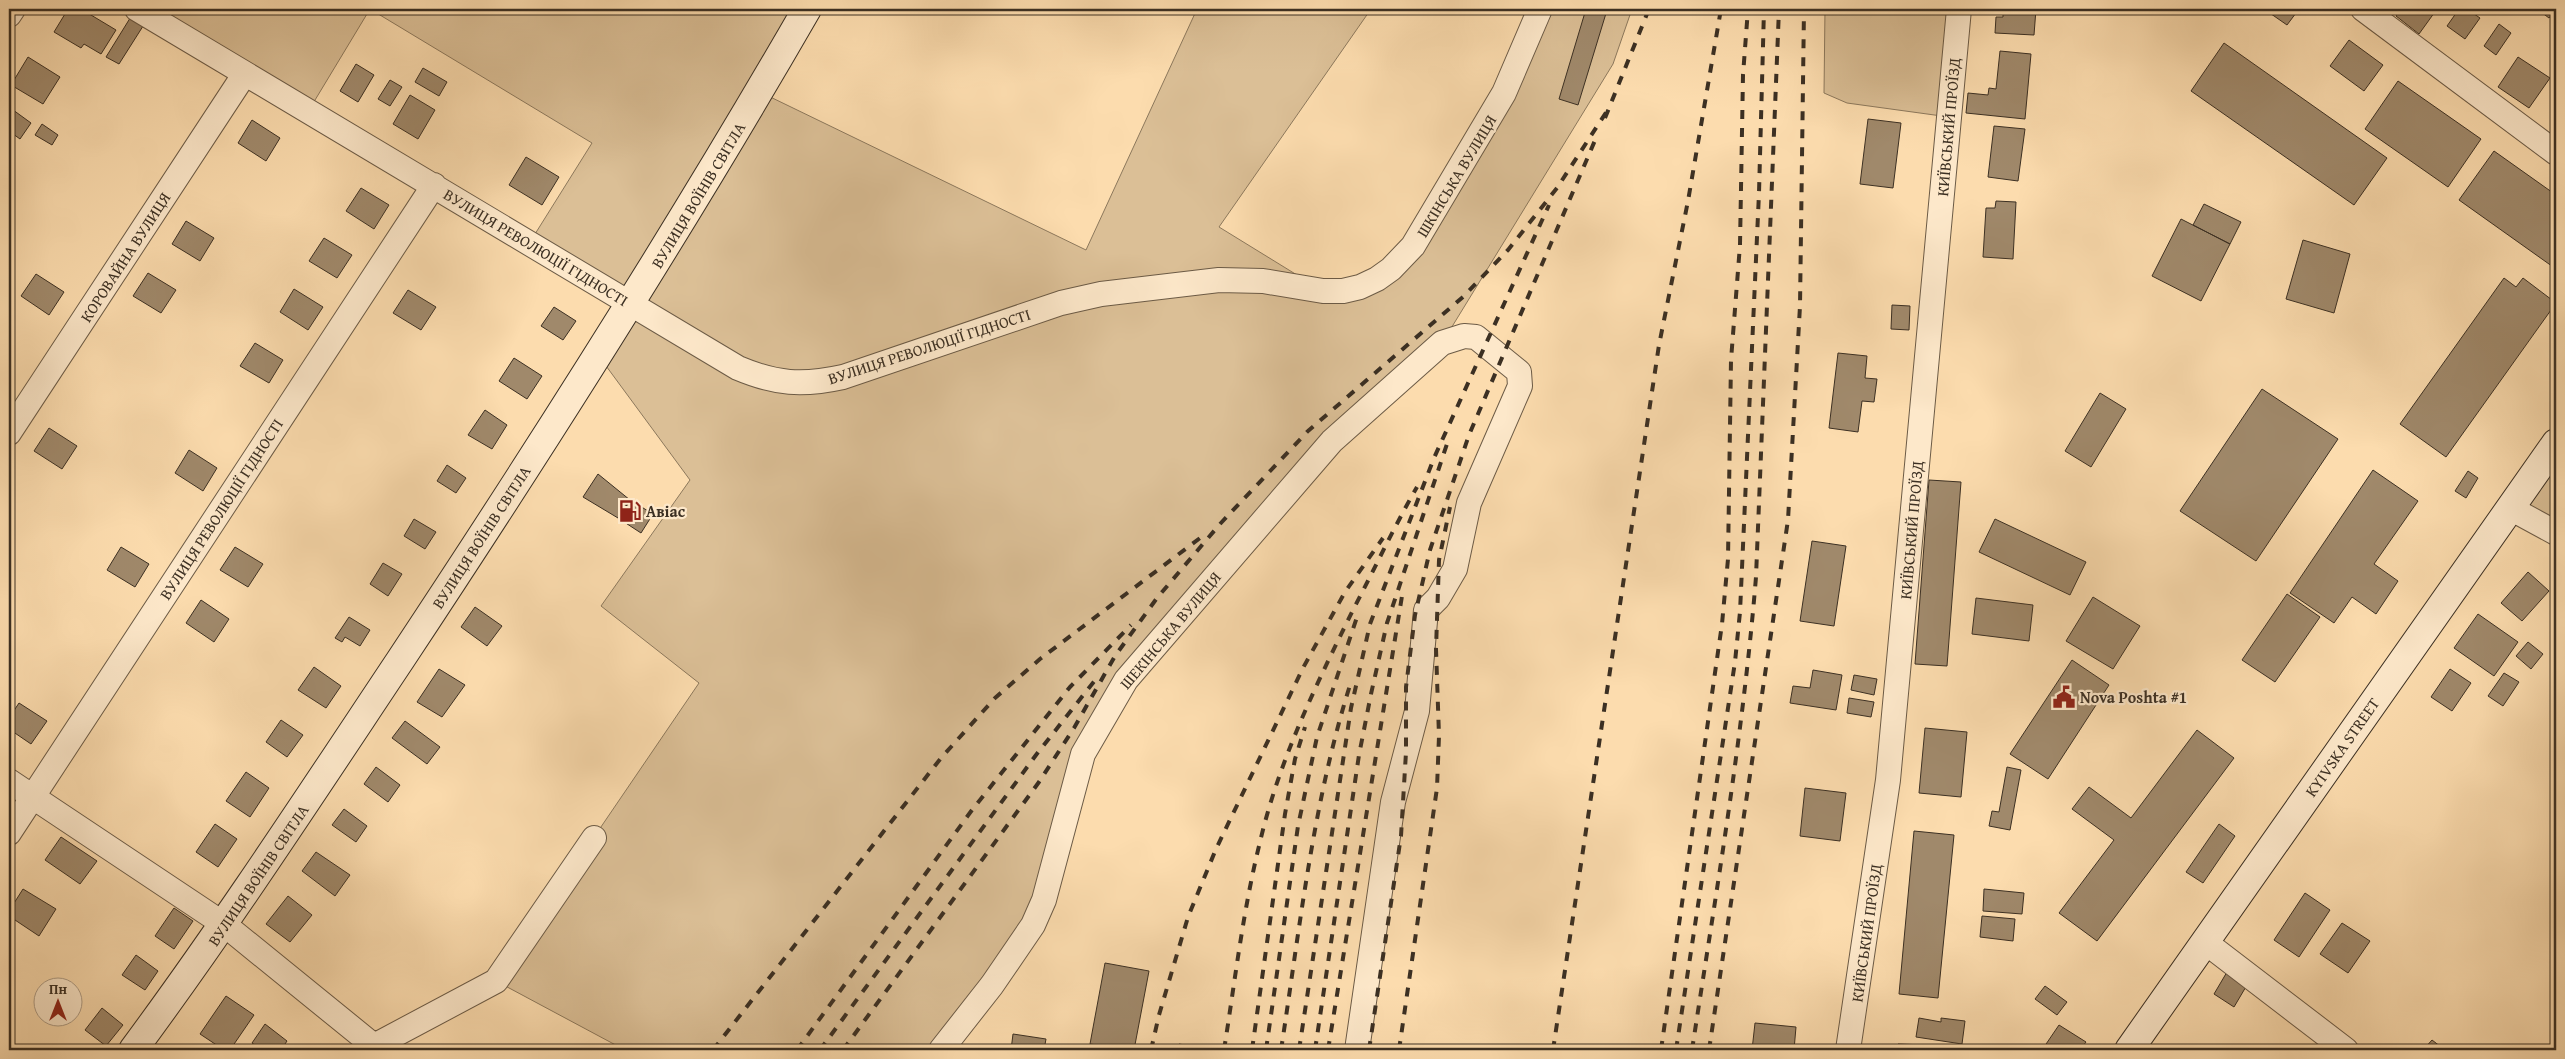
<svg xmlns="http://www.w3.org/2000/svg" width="2565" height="1059" viewBox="0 0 2565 1059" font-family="'Gentium Book Plus',serif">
  <rect width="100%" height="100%" fill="#fcdcae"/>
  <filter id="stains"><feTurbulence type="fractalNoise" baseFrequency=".004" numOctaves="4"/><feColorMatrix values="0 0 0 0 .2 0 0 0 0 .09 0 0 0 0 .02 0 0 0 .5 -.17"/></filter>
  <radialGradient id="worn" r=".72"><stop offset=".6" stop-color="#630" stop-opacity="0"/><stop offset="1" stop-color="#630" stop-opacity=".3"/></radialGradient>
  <path fill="#dbbf96" stroke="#8c785c" d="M137 9H807L760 92 1086 250 1197 9H1371L1219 227 1323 291 1391 269 1540 9H1632L1613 64 1442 343 1272 509 1083 754 1044 900 941 1050H625L496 981 699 683 601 606 690 480 598 355 630 303 530 242 592 143 370 9 309 110Z
    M1825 9H1959L1949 117 1847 103 1824 93Z
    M2556 443V533L2510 508Z"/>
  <path fill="#a0896b" stroke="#3c3023" d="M68 9H81L116 30 101 54 84 44 81 48 54 32Z
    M1586 9 1607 10 1578 105 1559 99Z
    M2003 9H2036L2034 35 1995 33 1996 17H2003Z
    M2264 9H2299L2287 25Z
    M2401 9H2437L2419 34 2396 16Z
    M2459 9H2467L2480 18 2465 39 2447 26Z
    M2537 9H2556L2549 18Z
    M132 15 145 23 119 64 106 57Z
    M2499 24 2511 33 2496 55 2484 46Z
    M2349 40 2383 65 2364 91 2330 66Z
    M2224 43 2387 158 2354 205 2191 91Z
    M2000 51 2031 54 2025 119 1966 113 1968 93 1988 95 1989 88 1996 89Z
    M28 57 60 77 43 104 11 85Z
    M2518 57 2550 78 2529 108 2498 87Z
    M356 64 374 75 358 102 340 91Z
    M423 68 447 82 439 96 415 82Z
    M390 80 402 87 390 106 378 99Z
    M2398 81 2481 139 2448 187 2365 129Z
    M410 95 435 110 418 139 393 124Z
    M9 107 31 123 20 139 9 131Z
    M1868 119 1901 123 1893 188 1860 184Z
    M252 120 280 138 266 161 238 143Z
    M42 124 58 135 52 145 35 135Z
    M1994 126 2025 129 2018 181 1988 177Z
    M2494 151 2556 195V269L2459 200Z
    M526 157 559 177 542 205 509 185Z
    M9 181 14 184 9 192Z
    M361 188 389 205 374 229 346 211Z
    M1996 201 2016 202 2013 259 1983 257 1986 208H1995Z
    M2204 204 2241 222 2230 244 2193 225Z
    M2181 219 2230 244 2201 301 2152 276Z
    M186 221 214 238 200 261 172 244Z
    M324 238 352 255 337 278 309 261Z
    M2303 240 2350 254 2334 313 2286 299Z
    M148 273 176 290 161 313 133 296Z
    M36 274 64 292 49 315 21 296Z
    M2504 278 2516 287 2523 278 2556 303 2446 457 2400 424Z
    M294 289 323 307 308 330 280 312Z
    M408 290 436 307 421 330 393 313Z
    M1892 305 1910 306 1909 330 1891 329Z
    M554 307 576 321 563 340 541 326Z
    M255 343 283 360 269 383 240 366Z
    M1838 353 1867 356 1865 378 1877 379 1874 402 1862 401 1858 432 1829 428Z
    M514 358 542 376 527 399 499 381Z
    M2262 389 2338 439 2256 561 2180 511Z
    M2100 393 2126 409 2091 467 2065 451Z
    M485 410 507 425 492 449 468 435Z
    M49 428 77 446 62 469 34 451Z
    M189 450 217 468 203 491 175 473Z
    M447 465 466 478 456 493 437 481Z
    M2373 470 2418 501 2374 564 2398 581 2376 614 2352 597 2334 623 2290 593Z
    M2468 471 2478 478 2466 498 2455 491Z
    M598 474 630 500 618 518 583 497Z
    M1929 480 1961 482 1947 666 1915 664Z
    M630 500 653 514 641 533 618 518Z
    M414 519 436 532 425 549 404 536Z
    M1995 519 2086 562 2070 595 1979 552Z
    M1812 541 1846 546 1834 626 1800 621Z
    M121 547 149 564 135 587 107 570Z
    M235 547 263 564 248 587 220 570Z
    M383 563 402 574 388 596 370 584Z
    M2528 572 2549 591 2522 621 2501 603Z
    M2287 594 2320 617 2275 682 2242 660Z
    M2093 597 2140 626 2113 669 2066 641Z
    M1976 598 2033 605 2029 641 1972 634Z
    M201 600 229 619 214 642 186 623Z
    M475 607 502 626 487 646 461 627Z
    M2478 614 2518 642 2494 676 2454 648Z
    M349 617 370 630 360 646 345 637 342 642 335 638Z
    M2528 642 2543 654 2531 669 2516 656Z
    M2072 660 2109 685 2048 779 2010 754Z
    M314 667 341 686 326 708 298 690Z
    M439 669 465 685 442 717 417 702Z
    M2450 669 2471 683 2452 711 2431 697Z
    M1813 670 1842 675 1836 710 1790 703 1793 686 1810 688Z
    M2504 673 2519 682 2503 706 2488 696Z
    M1854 675 1877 679 1874 695 1851 690Z
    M1849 698 1874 702 1871 717 1847 713Z
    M19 703 47 721 31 744 9 729V718Z
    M281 720 303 735 287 757 266 742Z
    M405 721 440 747 427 764 392 738Z
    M1925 728 1967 732 1961 797 1919 793Z
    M2197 730 2234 758 2097 941 2059 913 2114 840 2072 809 2089 787 2131 818Z
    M376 767 400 785 388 802 364 784Z
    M2007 767 2021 770 2010 830 1989 826 1992 811 1999 812Z
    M246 772 269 788 250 817 226 801Z
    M1805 788 1846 793 1840 841 1800 836Z
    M344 809 367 826 356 842 332 825Z
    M215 824 237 839 218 867 196 852Z
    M2219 824 2235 836 2203 883 2186 872Z
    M1914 831 1954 835 1938 998 1899 994Z
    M61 837 97 861 80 884 45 860Z
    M316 852 350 875 335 896 302 871Z
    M23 889 56 909 39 936 9 916V911Z
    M1984 889 2024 893 2022 914 1983 911Z
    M2305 893 2330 910 2299 957 2274 940Z
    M288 896 312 915 290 942 266 924Z
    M174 908 193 921 174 949 155 936Z
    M1982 916 2015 919 2013 941 1980 937Z
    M2342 923 2370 941 2348 973 2320 954Z
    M136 955 158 971 145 990 122 975Z
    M1105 963 1149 971 1134 1050 1090 1044Z
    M2227 972 2247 985 2234 1007 2214 994Z
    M2045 986 2067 1002 2057 1015 2035 999Z
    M226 996 254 1015 230 1050H224L200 1034Z
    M102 1008 123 1025 106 1046 85 1030Z
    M1919 1018 1941 1022V1018L1965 1021 1962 1044 1916 1037Z
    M1755 1023 1796 1027 1794 1050H1752Z
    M265 1024 287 1041 281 1050H262L252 1043Z
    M2059 1025 2086 1042 2080 1050H2042Z
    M1013 1034 1046 1039 1044 1050H1011Z
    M2432 1040 2445 1050H2423Z
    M1179 1044 1209 1049V1050H1178Z
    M1898 1044 1927 1045V1050H1897Z"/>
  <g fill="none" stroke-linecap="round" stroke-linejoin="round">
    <defs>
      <path id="street" d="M137 9 738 368C776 384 802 386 843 377L1061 303 1101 294 1219 280 1263 281 1323 291H1343L1360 287 1377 279 1391 269 1413 246 1504 93 1540 9
        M2363 9 2556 153
        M9 15 13 9
        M9 433 240 81
        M2510 508 2556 533
        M9 781 225 925 374 1046 496 981 594 838
        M9 833 434 185
        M2205 942 2346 1050
        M941 1050 992 985 1033 925 1044 900 1083 754 1126 680 1332 441 1442 343 1464 336 1476 337 1519 372 1520 386 1469 503 1455 569 1438 598 1426 610 1417 711 1393 802 1357 1050
        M1848 1050 1888 780 1959 9"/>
      <path id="secondary" d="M133 1050C227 923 313 791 401 659 542 446 679 231 807 9
        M2129 1050 2556 443"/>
    </defs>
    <use href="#street" stroke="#6c5b46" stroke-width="26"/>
    <use href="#secondary" stroke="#3c3023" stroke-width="30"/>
    <use href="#street" stroke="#fde8ca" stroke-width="24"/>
    <use href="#secondary" stroke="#fde8ca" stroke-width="28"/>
    <path stroke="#3c3023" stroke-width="4" stroke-dasharray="9 9" stroke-linecap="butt" d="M1605 118 1649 9
      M713 1050 941 758 995 698 1040 659 1204 535
      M797 1050 972 810 1070 687 1131 625
      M820 1050 1036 755 1096 679
      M843 1050 1039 782 1074 728 1115 656 1157 598 1220 524 1308 431 1464 296 1508 250 1557 188 1607 111
      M1151 1050 1159 1015 1188 917 1216 849 1303 668 1345 592 1383 538
      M1224 1050C1235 981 1243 910 1260 842 1279 760 1317 683 1354 608 1375 568 1394 527 1417 487
      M1252 1050 1285 814 1295 759 1305 727
      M1266 1050 1298 826 1317 737 1358 614
      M1281 1050C1300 927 1313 801 1351 682
      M1299 1050 1351 708 1370 624 1434 458 1549 205
      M1315 1050 1359 755 1371 694 1387 623 1447 444
      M1328 1050 1402 596
      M1369 1050 1401 836 1406 752V687L1415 615 1430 550 1469 435 1596 138
      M1399 1050 1437 788 1439 736 1436 649 1439 560 1450 507
      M1553 1050 1659 345 1688 201 1721 9
      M1661 1050 1722 624 1728 559 1731 360 1740 245 1743 75 1748 9
      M1676 1050 1735 662 1740 612 1759 193 1764 9
      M1692 1050C1716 893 1743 736 1756 577L1779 9
      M1709 1050 1788 520 1800 306 1804 9"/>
  </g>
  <defs>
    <symbol id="fuel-bare" viewBox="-9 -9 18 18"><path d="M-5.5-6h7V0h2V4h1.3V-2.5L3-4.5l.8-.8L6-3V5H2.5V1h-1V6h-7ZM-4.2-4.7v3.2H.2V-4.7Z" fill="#8f2418" stroke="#fde8ca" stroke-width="2.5" paint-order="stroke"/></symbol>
    <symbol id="civic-bare" viewBox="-9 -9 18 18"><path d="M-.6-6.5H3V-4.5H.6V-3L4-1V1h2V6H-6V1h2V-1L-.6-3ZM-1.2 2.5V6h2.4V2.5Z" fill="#8f2418" stroke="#fde8ca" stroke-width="2.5" paint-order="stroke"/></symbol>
  </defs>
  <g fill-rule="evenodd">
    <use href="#fuel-bare" x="614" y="495" width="32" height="32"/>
    <use href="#civic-bare" x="2048" y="681" width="32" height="32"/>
  </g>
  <g text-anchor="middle" stroke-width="4.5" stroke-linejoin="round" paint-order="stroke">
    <g font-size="16" fill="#3c3023" stroke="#fde8ca">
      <text transform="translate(1948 127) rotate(-85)" y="6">КИЇВСЬКИЙ ПРОЇЗД</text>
      <text transform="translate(1456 176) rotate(-59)" y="6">ШКІНСЬКА ВУЛИЦЯ</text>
      <text transform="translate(698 195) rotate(-59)" y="6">ВУЛИЦЯ ВОЇНІВ СВІТЛА</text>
      <text transform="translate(536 247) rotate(31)" y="6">ВУЛИЦЯ РЕВОЛЮЦІЇ ГІДНОСТІ</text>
      <text transform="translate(125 257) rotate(-57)" y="6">КОРОВАЙНА ВУЛИЦЯ</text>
      <text transform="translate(929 346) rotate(-18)" y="6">ВУЛИЦЯ РЕВОЛЮЦІЇ ГІДНОСТІ</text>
      <text transform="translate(221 509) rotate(-57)" y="6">ВУЛИЦЯ РЕВОЛЮЦІЇ ГІДНОСТІ</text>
      <text transform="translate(1911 530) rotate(-85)" y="6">КИЇВСЬКИЙ ПРОЇЗД</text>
      <text transform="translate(481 537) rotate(-57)" y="6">ВУЛИЦЯ ВОЇНІВ СВІТЛА</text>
      <text transform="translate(1170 630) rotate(-50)" y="6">ШЕКІНСЬКА ВУЛИЦЯ</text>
      <text transform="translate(2342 747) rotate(-55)" y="6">KYIVSKA STREET</text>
      <text transform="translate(258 875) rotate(-56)" y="6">ВУЛИЦЯ ВОЇНІВ СВІТЛА</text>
      <text transform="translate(1866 933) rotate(-82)" y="6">КИЇВСЬКИЙ ПРОЇЗД</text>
    </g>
    <g font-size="16" font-weight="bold" fill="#3c3023" stroke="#fde8ca" text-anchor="start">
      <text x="646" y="517">Авіас</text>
      <text x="2080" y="703">Nova Poshta #1</text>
    </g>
  </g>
  <rect width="2565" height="1059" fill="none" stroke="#fcdcae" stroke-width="30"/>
  <rect x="10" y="10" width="2545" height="1039" fill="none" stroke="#3c3023" stroke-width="2.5"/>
  <rect x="15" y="15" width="2535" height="1029" fill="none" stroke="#3c3023"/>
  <g transform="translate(58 1002)"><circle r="24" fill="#fde8ca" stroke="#b09e87"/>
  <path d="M0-4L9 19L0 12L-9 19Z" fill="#8f2418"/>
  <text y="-8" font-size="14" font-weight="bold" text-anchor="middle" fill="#3c3023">Пн</text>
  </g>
  <rect width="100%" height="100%" filter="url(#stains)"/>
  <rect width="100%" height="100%" fill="url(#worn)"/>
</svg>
